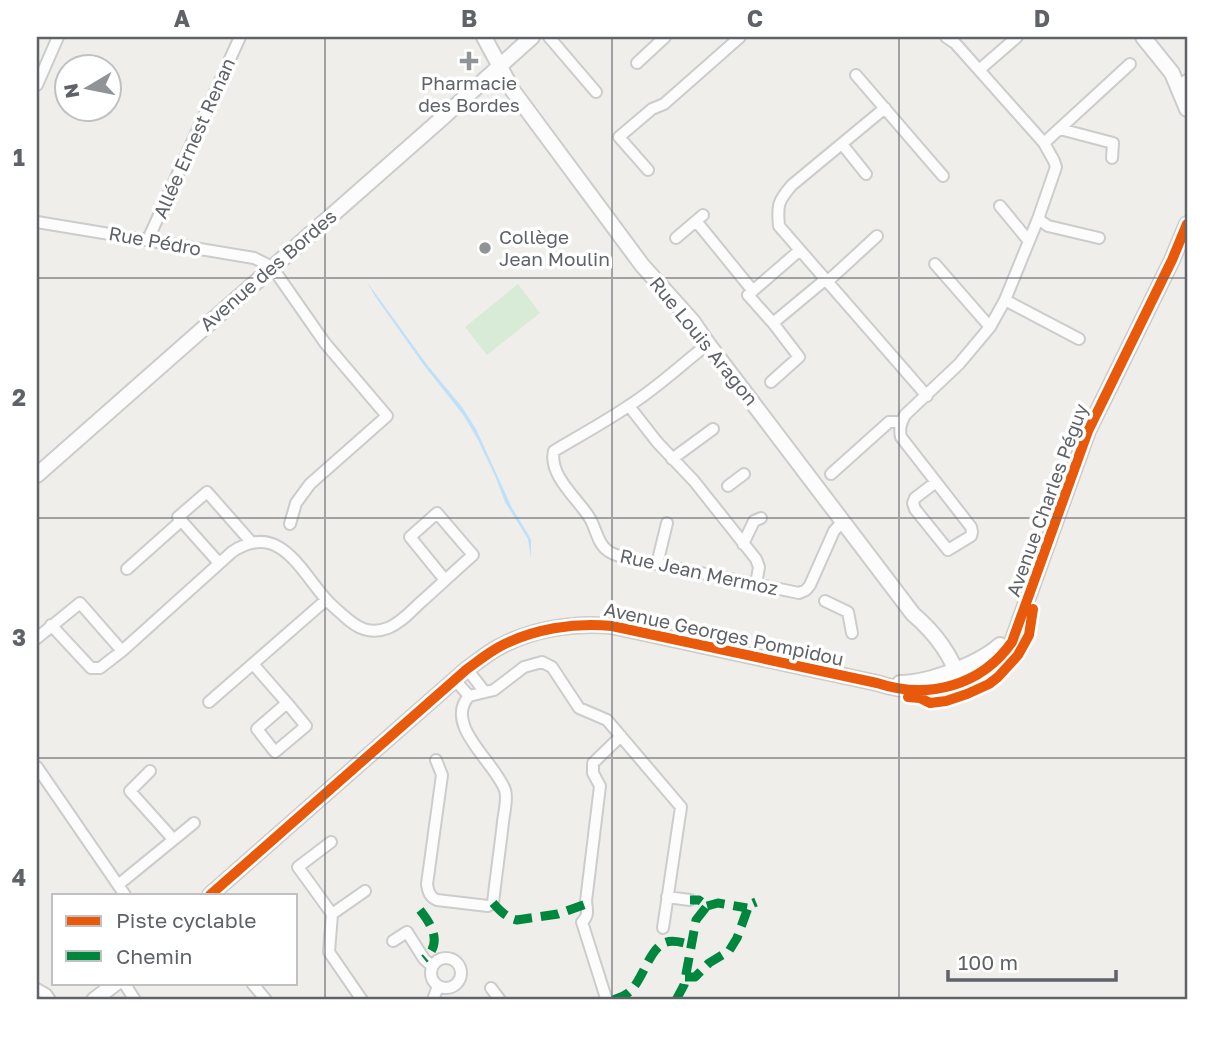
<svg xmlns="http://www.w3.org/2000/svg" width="1224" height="1037" viewBox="0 0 1224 1037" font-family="'Golos Text',sans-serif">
  <rect width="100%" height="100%" fill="#efeeea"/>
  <path fill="#d8ebd6" d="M518 284 540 313 487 355 465 327Z"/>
  <path fill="#bfe0f9" d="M367 282 428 366 462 407 476 429 512 508 528 534 531 540V558L528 539 505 502 496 478 478 440 464 416 423 364 375 296Z"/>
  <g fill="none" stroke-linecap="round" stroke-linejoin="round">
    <defs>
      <path id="minor" d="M549 37 596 92
        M637 63 665 37
        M979 70 1017 37
        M856 75 943 176
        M37 85 58 37
        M1178 86 1187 80
        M885 108 792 185C778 201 777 205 779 226L927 396
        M1060 129 1113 143 1112 158
        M1044 143 1130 64
        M842 144 866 174
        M648 170 619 137 652 109 664 104 740 37
        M1000 206 1028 240
        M1038 219 1048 226 1099 238
        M696 221 753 291
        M37 222 254 258 272 267 325 343 387 416 310 484 296 503 290 524
        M676 238 703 215
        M149 240 150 235 240 37
        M800 250 748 295 773 323 826 279
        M935 264 990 327
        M828 281 877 236
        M1005 300 1079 339
        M708 344C682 364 658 387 630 405 605 422 579 436 554 451 548 475 578 499 589 517 596 527 597 543 607 550 611 554 617 555 622 557L799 593 806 590 810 585 834 531 843 521
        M771 382 799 357 773 323
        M629 406 657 442 694 481 756 559 759 567 756 584
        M672 459 713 429
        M831 474 889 422H902
        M936 482 915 498 913 503 915 509 948 550 971 536 972 532 971 527 901 437C899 428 901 423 905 415L959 364 990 327 1005 300 1038 219 1056 167 1054 161 1044 143 955 43 946 37
        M728 486 744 474
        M743 544 754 521 761 518
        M219 563 178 517 207 492 252 543
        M657 564 667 523
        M127 569 182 520
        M825 601 848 612 852 633
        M51 625 91 668H100L122 651 232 552C278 521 299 568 325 598 330 604 337 610 344 616 357 628 370 635 388 628 401 623 411 611 421 602 439 586 456 570 473 555L437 513 410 537 445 580
        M37 638 80 603 122 651
        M253 664 287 703 257 729 275 752 306 726 287 703
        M467 669 484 691
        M455 680 469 696
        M469 696 494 690 524 667 542 662 552 667 579 708 607 720 681 807 663 928
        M209 702 326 600
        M436 760 442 775 427 884C428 892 430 897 437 900L488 906 493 903C496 876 500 849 503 822 504 812 508 799 505 790 495 762 443 725 469 696
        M37 767 125 895
        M150 771 130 791 173 839
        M331 842 298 867 332 914 329 952 362 1000
        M118 885 194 823
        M667 897 690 900
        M332 914 365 891
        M393 941 407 932 424 959 432 966
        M431 973a15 15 0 1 1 30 0a15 15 0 1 1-30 0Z
        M124 983 135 1000
        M252 983 266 1000
        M491 988 500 1000
        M37 989 46 994 50 1000
        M606 998 582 922C589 916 587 910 586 901L600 786 593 773V763L621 736
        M433 1000 438 986"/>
      <path id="tertiary" d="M484 37 513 91 642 265 693 322 708 344 913 614C934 632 952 656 960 682
        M1143 37 1172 73 1187 109
        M37 475 440 120 532 37
        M900 683C928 683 979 664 1000 645
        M210 895 467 669C478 661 488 653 499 647 532 629 575 622 612 626L877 683C928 700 981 686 1012 642L1088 431 1172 260 1187 224
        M94 1000 116 983"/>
    </defs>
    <use href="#minor" stroke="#cbcccc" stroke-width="14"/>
    <use href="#tertiary" stroke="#cbcccc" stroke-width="18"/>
    <use href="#minor" stroke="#fdfcfc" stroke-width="10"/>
    <use href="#tertiary" stroke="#fdfcfc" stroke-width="14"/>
    <path stroke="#00873e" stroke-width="9" stroke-dasharray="18 9" stroke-linecap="butt" d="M493 903C500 911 507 918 517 920L558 914 586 904
      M707 906 718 903 747 908
      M420 910C432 925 443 944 424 959
      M685 977H695L709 963 729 951 737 938 749 905 756 902
      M613 1000C618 998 624 996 628 993 643 981 648 951 664 943 672 939 684 943 692 945
      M676 1000 684 985 696 920 707 906 699 900H690"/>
    <defs>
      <path id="cycleway" d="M908 697 920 698 930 703 946 701 967 694 989 684 998 677 1018 655 1029 635 1033 609
        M210 895 467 669C478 661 488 653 499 647 532 629 575 622 612 626L877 683C928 700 981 686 1012 642L1088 431 1172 260 1187 224"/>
    </defs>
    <use href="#cycleway" stroke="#fff" stroke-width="15"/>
    <use href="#cycleway" stroke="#e8590c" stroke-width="10"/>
  </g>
  <path fill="none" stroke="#5f6368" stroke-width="2" stroke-opacity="0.55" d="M325 37V1000M612 37V1000M899 37V1000M37 278H1187M37 518H1187M37 758H1187"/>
  <g fill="#919496" stroke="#fff" stroke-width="2.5">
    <path d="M465.5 50.5h7v7h7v7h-7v7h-7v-7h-7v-7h7z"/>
    <circle cx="485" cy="248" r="7"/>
  </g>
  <g text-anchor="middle" stroke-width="7" stroke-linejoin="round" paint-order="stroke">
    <g font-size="19" fill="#5f6368" stroke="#fff">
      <text x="469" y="90">Pharmacie<tspan x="469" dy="22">des Bordes</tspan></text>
      <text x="499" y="244" text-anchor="start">Collège<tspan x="499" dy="22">Jean Moulin</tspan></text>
    </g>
    <g font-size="19" fill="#5f6368" stroke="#fff">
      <text transform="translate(194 138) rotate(-66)" y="7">Allée Ernest Renan</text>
      <text transform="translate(155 241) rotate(10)" y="7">Rue Pédro</text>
      <text transform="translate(268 270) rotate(-41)" y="7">Avenue des Bordes</text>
      <text transform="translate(704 341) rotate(51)" y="7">Rue Louis Aragon</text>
      <text transform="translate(1047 500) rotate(-70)" y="7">Avenue Charles Péguy</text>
      <text transform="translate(699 572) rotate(12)" y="7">Rue Jean Mermoz</text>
      <text transform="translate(724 634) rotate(12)" y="7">Avenue Georges Pompidou</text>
    </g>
  </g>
  <rect width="1224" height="1037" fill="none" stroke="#ffffff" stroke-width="77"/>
  <rect x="52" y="894" width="245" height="91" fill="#ffffff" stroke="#bfc1c3" stroke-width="2"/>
  <rect x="66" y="916" width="35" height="10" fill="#e8590c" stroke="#bfc1c3" stroke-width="2"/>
  <text x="116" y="928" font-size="21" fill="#5f6368">Piste cyclable</text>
  <rect x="66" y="951" width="35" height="10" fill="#00873e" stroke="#bfc1c3" stroke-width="2"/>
  <text x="116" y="964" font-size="21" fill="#5f6368">Chemin</text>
  <g transform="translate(88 88) rotate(260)"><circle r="33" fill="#ffffff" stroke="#bfc1c3" stroke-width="2"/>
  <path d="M0-5L12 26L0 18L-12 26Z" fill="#919496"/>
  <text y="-10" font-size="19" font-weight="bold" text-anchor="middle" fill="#5f6368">N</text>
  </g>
  <path d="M948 970v10h168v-10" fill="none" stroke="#5f6368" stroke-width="3.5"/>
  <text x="958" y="970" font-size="21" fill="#5f6368" stroke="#ffffff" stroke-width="5" paint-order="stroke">100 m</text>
  <rect x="38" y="38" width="1148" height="960" fill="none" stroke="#5f6368" stroke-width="2.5"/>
  <g font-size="23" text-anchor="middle" font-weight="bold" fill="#5f6368">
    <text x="182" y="27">A</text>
    <text x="469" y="27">B</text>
    <text x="755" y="27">C</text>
    <text x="1042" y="27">D</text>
    <text x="19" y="166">1</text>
    <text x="19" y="406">2</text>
    <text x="19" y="646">3</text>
    <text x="19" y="886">4</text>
  </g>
</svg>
